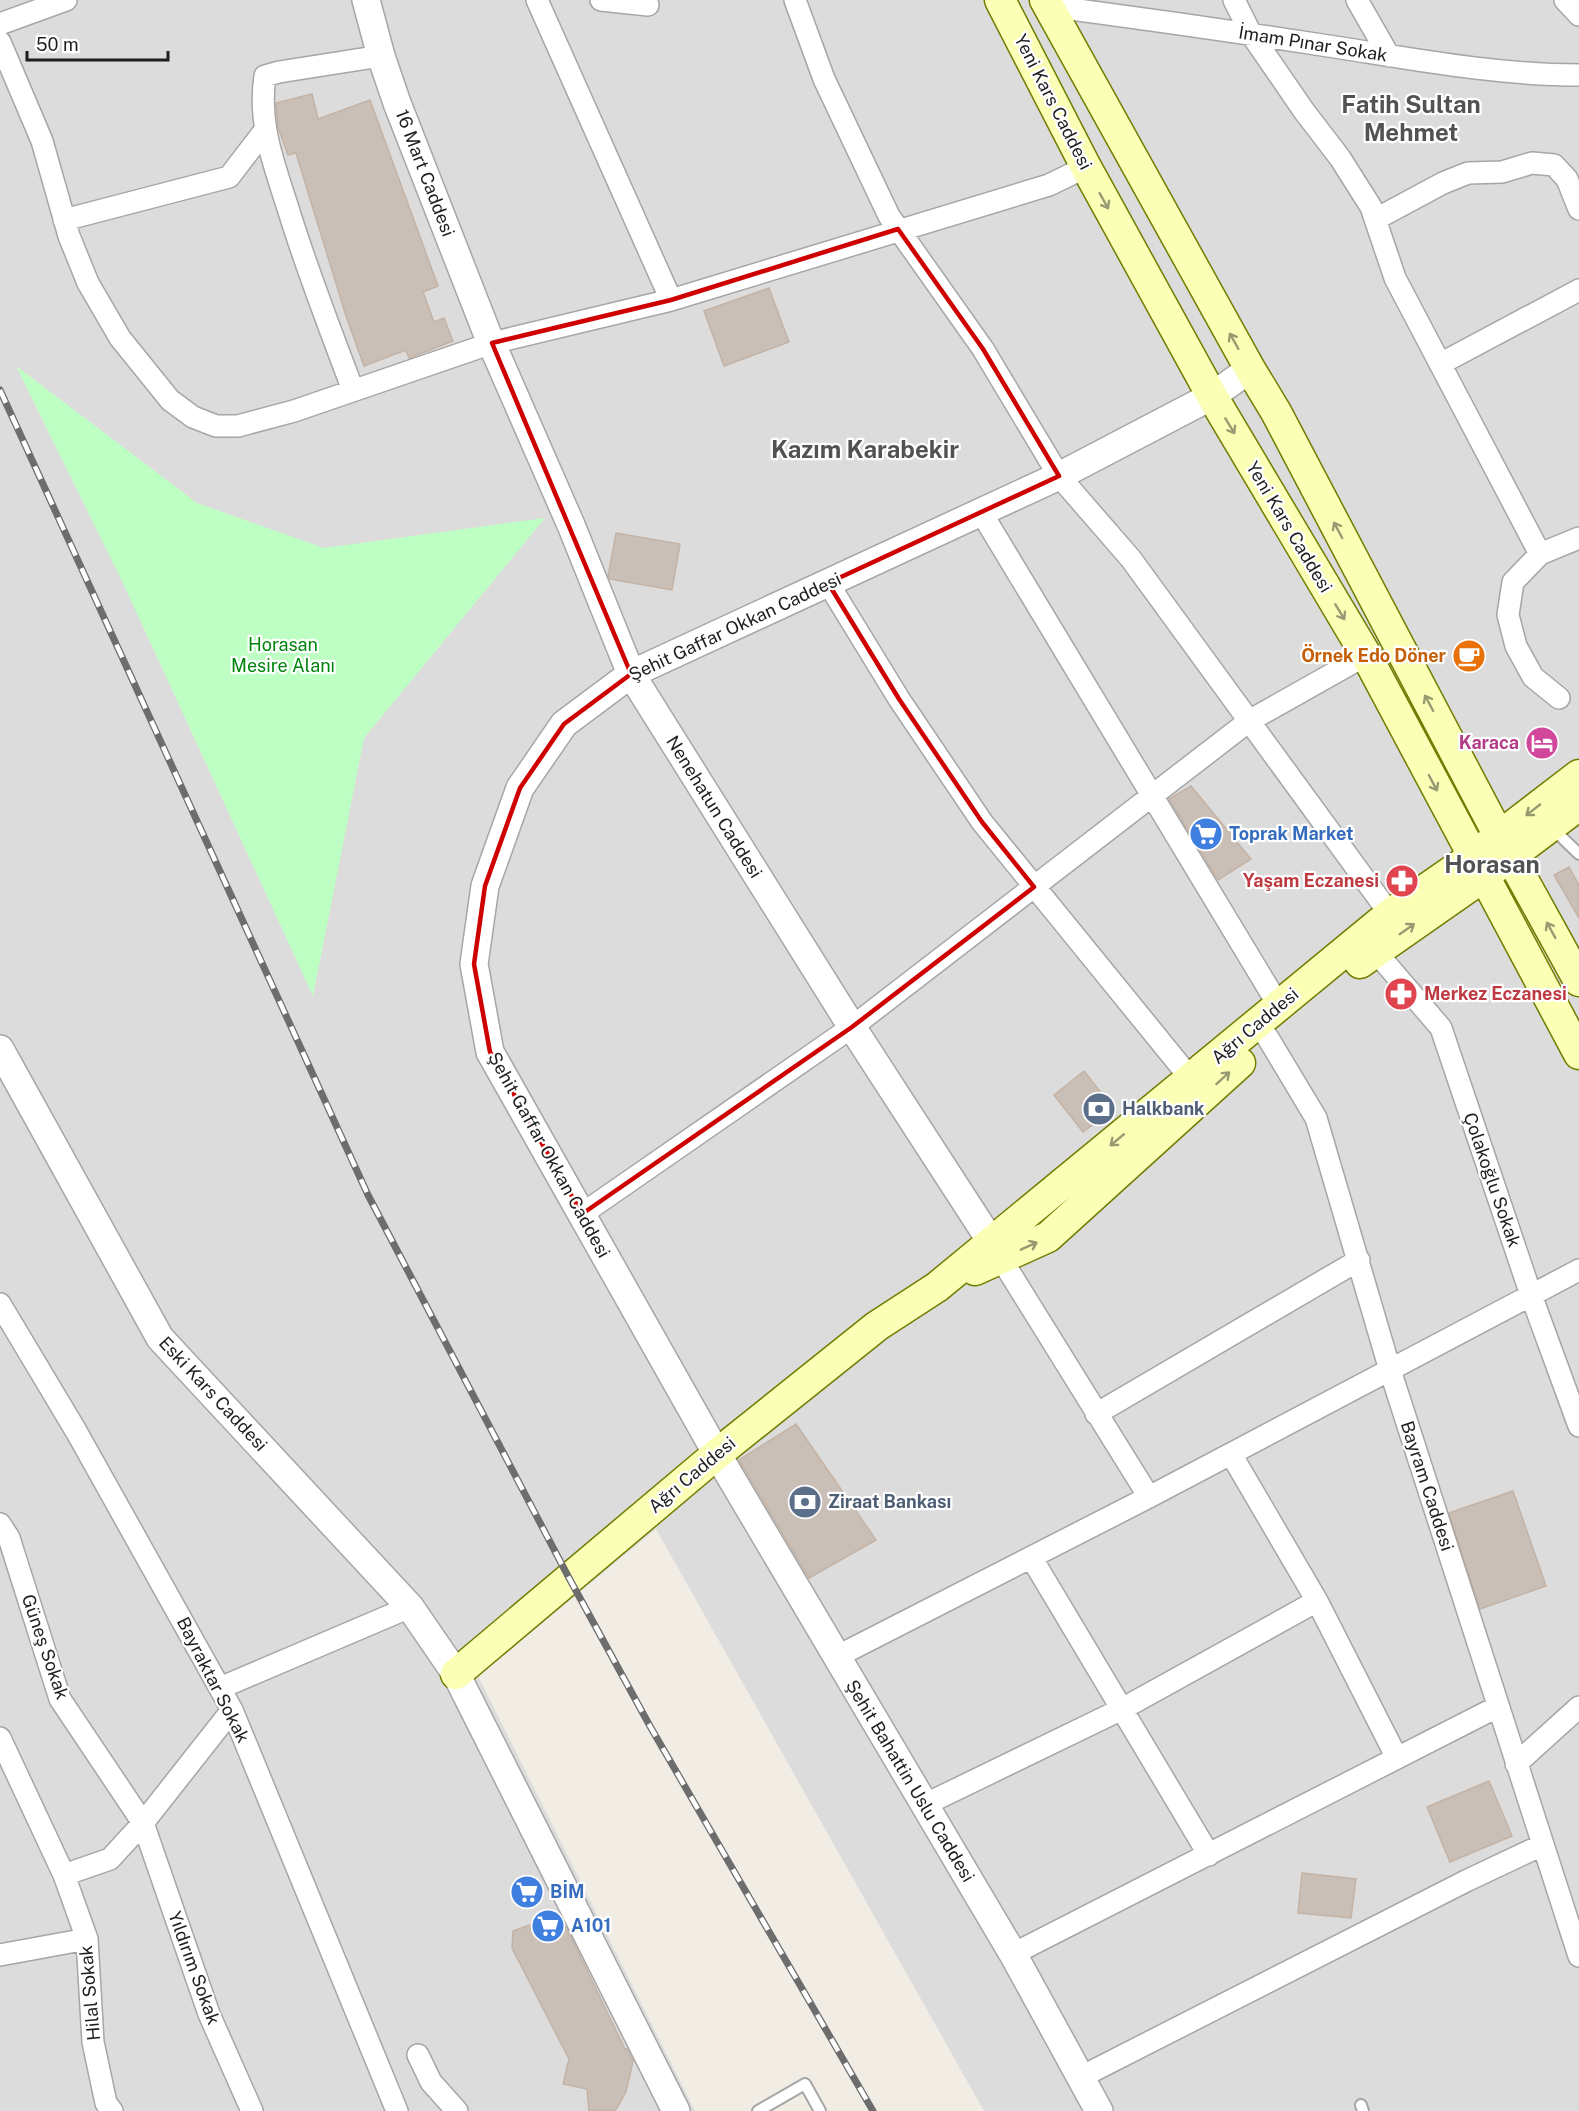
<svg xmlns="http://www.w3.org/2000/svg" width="1579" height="2111" viewBox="0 0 1579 2111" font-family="'Public Sans',sans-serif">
  <rect width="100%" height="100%" fill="#f1ede5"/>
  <path fill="#dddcdc" d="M0 0H1579V2111H984L656 1529 478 1676 695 2111H0Z"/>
  <path fill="#beffc3" d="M16 366 197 503 324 548 545 518 364 738 313 996 122 581Z"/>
  <path fill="#c9bfb7" stroke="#c4b3a5" stroke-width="1.5" d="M312 94 318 119 370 100 438 286 423 292 434 322 444 318 453 341 409 358 406 350 364 366 346 316 296 153 288 155 278 127 276 103Z
    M769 288 789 342 724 366 704 311Z
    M616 533 680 544 672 590 610 579 608 576Z
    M1191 786 1251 859 1218 880 1169 799Z
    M1569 867 1579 885V918L1554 875Z
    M1084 1071 1114 1109 1083 1132 1054 1095Z
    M796 1424 876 1540 809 1578 739 1460Z
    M1513 1491 1546 1586 1480 1609 1449 1513Z
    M1489 1781 1512 1836 1450 1862 1427 1807Z
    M1302 1873 1356 1879 1351 1918 1298 1913Z
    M548 1918 566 1927 625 2049H627L633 2061 626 2092 615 2111H589L587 2089 563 2084 569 2059 512 1948 513 1931Z"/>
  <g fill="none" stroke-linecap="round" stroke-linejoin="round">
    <defs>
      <path id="service" d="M1551 827 1579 854
        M1361 2105 1363 2111
        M758 2111 805 2084 820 2111"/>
      <path id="minor" d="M537 0 671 300
        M601 0 648 5
        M795 0 824 79 889 216 983 349 1059 476 1131 559 1390 914
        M1234 0 1251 34 1304 111 1340 158 1371 207 1395 278 1540 554
        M1357 0 1389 56
        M1565 0 1579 15
        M1048 6C1140 18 1231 31 1322 45 1407 58 1493 75 1579 75
        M0 24 66 0
        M0 42 42 141 69 236 88 283 120 338 170 400 193 417 216 426H238L294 411 492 343 671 300 1049 185 1086 167
        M1376 219 1443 183 1468 173 1502 172 1532 163 1554 165 1567 179 1579 209
        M64 220 229 177 265 130
        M1440 364 1579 290
        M353 390C330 329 306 268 287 205 273 162 258 122 265 76L279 72 381 56
        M981 512 1279 1006
        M828 583 899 699 982 822 1191 1079
        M1559 698 1533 677 1516 646 1508 615 1513 582 1540 554 1579 538
        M1375 951 1441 1028 1531 1295 1579 1426
        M1257 1024 1268 1038 1316 1118 1390 1370 1579 1956
        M582 1214 852 1027 1249 721 1366 655
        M995 1249 1149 1497
        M0 1304 76 1431 232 1710 397 2111
        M1096 1414 1359 1260
        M1231 1454 1317 1601 1397 1758
        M0 1524 9 1538 60 1699 143 1823 209 2014 252 2111
        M1031 1557 1209 1855
        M836 1657 1149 1497 1579 1270
        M220 1688 410 1607
        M0 1738 64 1875 87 1939 93 2042 106 2103 112 2111
        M1516 1764 1579 1707
        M924 1805 1122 1709 1317 1601
        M64 1875 110 1859 143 1823 232 1710
        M1013 1954 1497 1707
        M0 1955 87 1939
        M418 2055 431 2082 457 2111
        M1081 2077 1466 1881 1542 1845"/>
      <path id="tertiary" d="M366 0 381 56 397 103 487 333 571 525 631 674 852 1027 992 1243
        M0 1049 160 1338 410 1607 456 1674 676 2111
        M1099 2111 1013 1954 717 1454 490 1052 474 964 485 886 520 788 564 724 631 674 1059 476 1212 396 1250 369"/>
      <path id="secondary" d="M1000 0 1086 167 1212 396 1366 655 1579 1054
        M1045 0 1250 369 1276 412 1499 836 1579 981
        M1360 963 1483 877 1579 805
        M975 1270 1048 1237 1240 1063
        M456 1674 717 1454 877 1326 937 1287 1390 914 1472 857 1579 775"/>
    </defs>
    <use href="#service" stroke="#a6a6a6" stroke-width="14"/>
    <use href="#minor" stroke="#a6a6a6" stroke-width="24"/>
    <use href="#tertiary" stroke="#a6a6a6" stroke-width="30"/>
    <use href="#secondary" stroke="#6f7d00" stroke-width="33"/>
    <use href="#service" stroke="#fff" stroke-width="10"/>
    <use href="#minor" stroke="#fff" stroke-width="21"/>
    <use href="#tertiary" stroke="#fff" stroke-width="27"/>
    <use href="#secondary" stroke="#fbffb5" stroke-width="30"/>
    <defs>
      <path id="rail" d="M0 390 368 1195 569 1578 651 1728 873 2111"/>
    </defs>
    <use href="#rail" stroke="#6d6d6d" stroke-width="7"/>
    <use href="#rail" stroke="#fff" stroke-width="4.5" stroke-dasharray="14" stroke-linecap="butt"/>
  </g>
  <defs><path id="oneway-shaft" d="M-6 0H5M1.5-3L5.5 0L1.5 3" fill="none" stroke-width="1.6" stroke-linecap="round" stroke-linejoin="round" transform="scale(1.5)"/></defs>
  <g stroke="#989a72">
    <use href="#oneway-shaft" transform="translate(1104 201) rotate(61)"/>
    <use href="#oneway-shaft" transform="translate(1234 341) rotate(-119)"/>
    <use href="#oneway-shaft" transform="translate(1230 426) rotate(59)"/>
    <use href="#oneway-shaft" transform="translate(1338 530) rotate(-118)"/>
    <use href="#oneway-shaft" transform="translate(1340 612) rotate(59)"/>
    <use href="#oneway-shaft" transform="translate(1429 703) rotate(-118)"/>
    <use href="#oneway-shaft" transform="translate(1433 783) rotate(62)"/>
    <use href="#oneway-shaft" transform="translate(1533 810) rotate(142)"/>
    <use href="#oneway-shaft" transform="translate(1407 929) rotate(-35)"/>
    <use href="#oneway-shaft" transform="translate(1551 930) rotate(-119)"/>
    <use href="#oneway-shaft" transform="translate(1223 1078) rotate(-42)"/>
    <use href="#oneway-shaft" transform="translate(1117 1140) rotate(140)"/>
    <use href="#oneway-shaft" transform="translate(1029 1246) rotate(-24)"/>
  </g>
  <path fill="none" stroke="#cf0000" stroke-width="4.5" stroke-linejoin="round" d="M898 229 983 349 1059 476 828 583 899 699 982 822 1034 887 852 1027 582 1214 490 1052 474 964 485 886 520 788 564 724 631 674 492 343 671 300Z"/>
  <defs>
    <symbol id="cafe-disc" viewBox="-11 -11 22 22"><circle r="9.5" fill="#e8710a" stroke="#fff"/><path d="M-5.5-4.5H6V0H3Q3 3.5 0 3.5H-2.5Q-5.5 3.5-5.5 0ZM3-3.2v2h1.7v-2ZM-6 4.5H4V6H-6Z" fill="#fff"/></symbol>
    <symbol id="hotel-disc" viewBox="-11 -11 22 22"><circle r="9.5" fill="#d1479c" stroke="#fff"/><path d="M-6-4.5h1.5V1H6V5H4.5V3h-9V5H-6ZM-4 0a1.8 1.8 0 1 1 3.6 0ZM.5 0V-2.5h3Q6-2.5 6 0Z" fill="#fff"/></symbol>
    <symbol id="supermarket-disc" viewBox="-11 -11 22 22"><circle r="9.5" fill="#3f7fe0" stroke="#fff"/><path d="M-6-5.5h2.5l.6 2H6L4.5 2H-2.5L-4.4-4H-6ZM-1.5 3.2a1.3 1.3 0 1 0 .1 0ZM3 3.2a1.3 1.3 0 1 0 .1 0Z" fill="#fff"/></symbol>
    <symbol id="pharmacy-disc" viewBox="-11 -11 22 22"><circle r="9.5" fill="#e0444e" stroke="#fff"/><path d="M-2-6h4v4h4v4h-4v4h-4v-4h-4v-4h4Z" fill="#fff"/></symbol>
    <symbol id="bank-disc" viewBox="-11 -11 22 22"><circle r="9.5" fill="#5c6f8a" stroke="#fff"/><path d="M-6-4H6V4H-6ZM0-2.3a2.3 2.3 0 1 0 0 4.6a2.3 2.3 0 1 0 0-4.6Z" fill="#fff"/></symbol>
  </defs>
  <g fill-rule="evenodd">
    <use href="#cafe-disc" x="1450" y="637" width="38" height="38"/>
    <use href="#hotel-disc" x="1523" y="724" width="38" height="38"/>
    <use href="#supermarket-disc" x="1187" y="815" width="38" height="38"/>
    <use href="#pharmacy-disc" x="1383" y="862" width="38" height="38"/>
    <use href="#pharmacy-disc" x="1382" y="975" width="38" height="38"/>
    <use href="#bank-disc" x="1080" y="1090" width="38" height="38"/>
    <use href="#bank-disc" x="786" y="1483" width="38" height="38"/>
    <use href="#supermarket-disc" x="508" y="1873" width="38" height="38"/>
    <use href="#supermarket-disc" x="529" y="1907" width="38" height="38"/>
  </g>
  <g text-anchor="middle" stroke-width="4.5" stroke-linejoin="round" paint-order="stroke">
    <g font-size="18" fill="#1f1f1f" stroke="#fff">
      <text transform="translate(1313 44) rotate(9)" y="6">İmam Pınar Sokak</text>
      <text transform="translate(1053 102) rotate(63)" y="6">Yeni Kars Caddesi</text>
      <text transform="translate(425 173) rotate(69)" y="6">16 Mart Caddesi</text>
      <text transform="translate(1289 527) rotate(59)" y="6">Yeni Kars Caddesi</text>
      <text transform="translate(735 627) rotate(-25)" y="6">Şehit Gaffar Okkan Caddesi</text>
      <text transform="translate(714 807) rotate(58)" y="6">Nenehatun Caddesi</text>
      <text transform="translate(1255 1026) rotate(-40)" y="6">Ağrı Caddesi</text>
      <text transform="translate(549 1155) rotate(61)" y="6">Şehit Gaffar Okkan Caddesi</text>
      <text transform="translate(1492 1180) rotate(71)" y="6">Çolakoğlu Sokak</text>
      <text transform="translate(213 1394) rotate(47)" y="6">Eski Kars Caddesi</text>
      <text transform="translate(692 1475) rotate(-40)" y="6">Ağrı Caddesi</text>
      <text transform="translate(1427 1486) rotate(72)" y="6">Bayram Caddesi</text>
      <text transform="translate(45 1647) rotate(71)" y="6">Güneş Sokak</text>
      <text transform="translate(213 1680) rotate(63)" y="6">Bayraktar Sokak</text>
      <text transform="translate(910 1781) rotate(59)" y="6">Şehit Bahattin Uslu Caddesi</text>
      <text transform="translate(194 1968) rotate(70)" y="6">Yıldırım Sokak</text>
      <text transform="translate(90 1993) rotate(-95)" y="6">Hilal Sokak</text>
    </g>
    <g font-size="18" fill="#01850c" stroke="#fff">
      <text x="283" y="651">Horasan<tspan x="283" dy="21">Mesire Alanı</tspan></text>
    </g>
    <g font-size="18" font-weight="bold" fill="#c56008" stroke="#fff" text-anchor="end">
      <text x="1446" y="662">Örnek Edo Döner</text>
    </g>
    <g font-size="18" font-weight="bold" fill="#b23c85" stroke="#fff" text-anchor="end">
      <text x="1519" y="749">Karaca</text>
    </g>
    <g font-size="18" font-weight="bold" fill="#366cbe" stroke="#fff" text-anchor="start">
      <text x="1229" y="840">Toprak Market</text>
      <text x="550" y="1898">BİM</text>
      <text x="571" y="1932">A101</text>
    </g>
    <g font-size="18" font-weight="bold" fill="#be3a42" stroke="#fff" text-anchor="end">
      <text x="1379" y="887">Yaşam Eczanesi</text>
      <text x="1424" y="1000" text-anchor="start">Merkez Eczanesi</text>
    </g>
    <g font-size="18" font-weight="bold" fill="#4e5e75" stroke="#fff" text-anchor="start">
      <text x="1122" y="1115">Halkbank</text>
      <text x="828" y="1508">Ziraat Bankası</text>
    </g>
    <g font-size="24" font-weight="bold" fill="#525252" stroke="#fff">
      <text x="1411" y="113">Fatih Sultan<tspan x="1411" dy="28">Mehmet</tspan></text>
      <text x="865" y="458">Kazım Karabekir</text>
      <text x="1492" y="873">Horasan</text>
    </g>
  </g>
  <path d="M27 51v9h141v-9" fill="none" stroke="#1f1f1f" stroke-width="3"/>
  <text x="36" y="51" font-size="18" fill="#1f1f1f" stroke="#ffffff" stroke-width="4.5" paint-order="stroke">50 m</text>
</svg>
